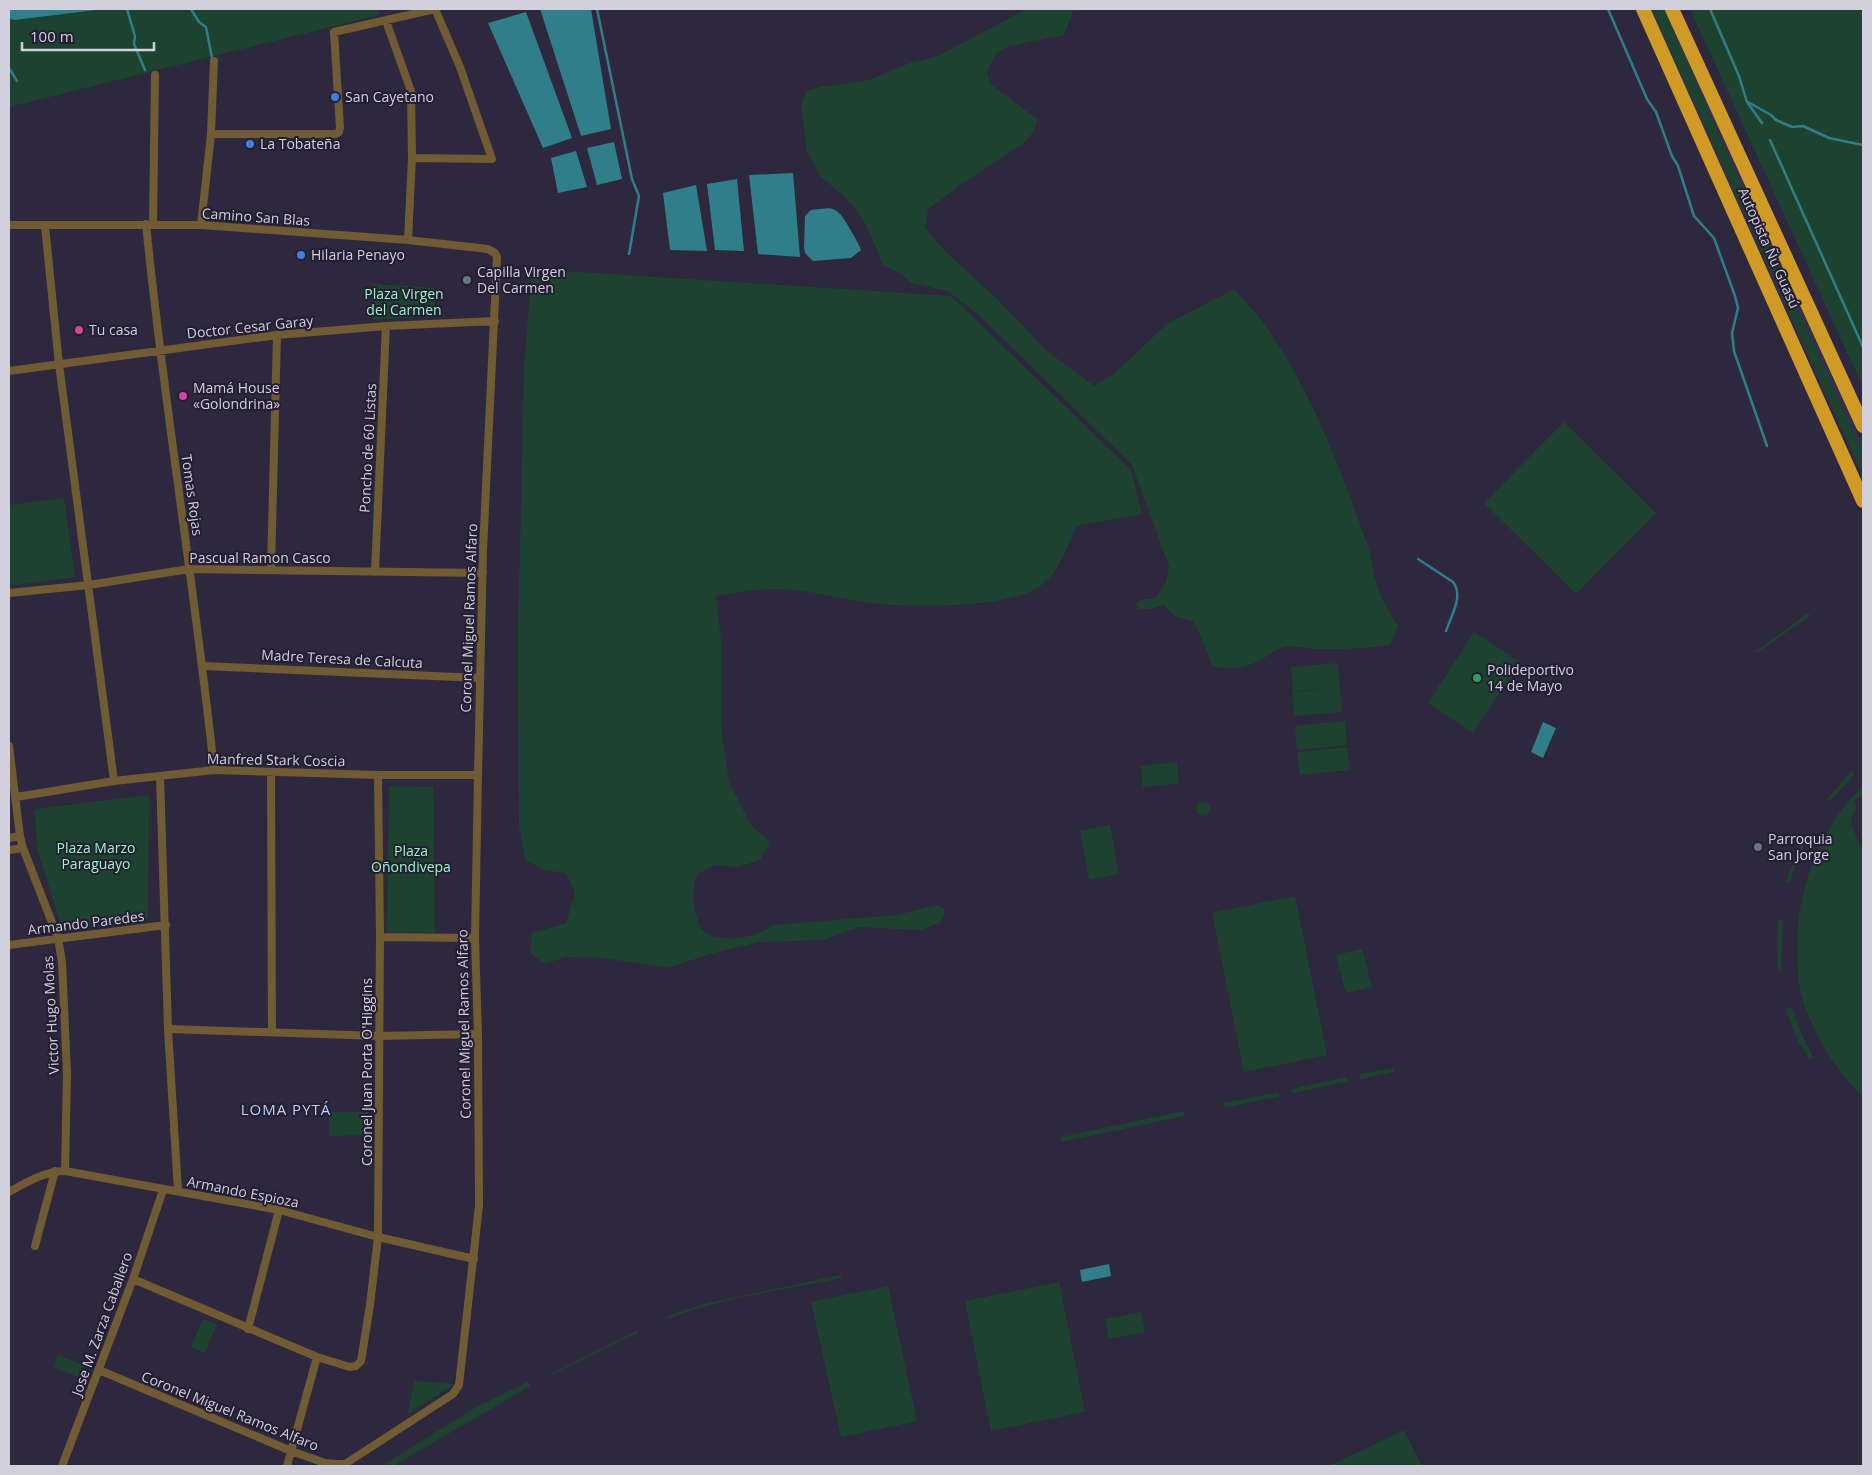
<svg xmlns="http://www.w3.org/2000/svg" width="1872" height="1475" viewBox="0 0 1872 1475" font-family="'Open Sans',sans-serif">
  <rect width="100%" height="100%" fill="#2d283d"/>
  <path fill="#362f4a" d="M1650 9H1665L1863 445V478Z"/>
  <path fill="#1e4230" d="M9 9H377L379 15 9 107Z
    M1027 9H1072L1073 11 1064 35 1009 46 996 54 987 72 990 84 1037 119 1034 131 1025 142 962 184 928 209 925 228 944 250 997 299 1047 351 1094 386 1116 372 1167 324 1234 289C1243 300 1254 310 1262 321 1313 392 1343 474 1371 556 1374 584 1382 602 1398 625L1390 645C1367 649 1343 649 1320 649 1308 649 1293 644 1281 648 1275 650 1269 655 1264 658 1248 668 1231 671 1212 666 1207 650 1201 636 1193 621L1174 616 1164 605 1149 609H1138L1136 603 1144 599H1155L1166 582 1169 566 1132 465 980 316 948 291 911 283 899 272 883 266 872 237 862 218 848 200 820 176 807 151 801 105 807 91 820 87 869 80 910 63 938 56Z
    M1652 9H1664L1666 13 1736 174 1863 453V475Z
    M1690 9H1863V387Z
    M548 270 951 296 1131 470 1142 514 1076 526C1067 548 1059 573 1039 587 1008 608 908 608 870 603 845 599 820 593 795 590 770 587 741 591 716 596L721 640V728L729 782 751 825 770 842 760 860 738 867 716 865 697 874C690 897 693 907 701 929 705 932 710 936 715 937 735 941 758 936 774 925L897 915 937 905 944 909V916L939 923 920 930 859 927 824 940 759 942 710 954 668 968 603 958 565 957 545 964 530 953 532 933 566 923 575 893 566 873 544 870 525 859 519 826 518 639 524 367 531 281Z
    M373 284 435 288 434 316 373 320Z
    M1564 422 1656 513 1576 594 1484 503Z
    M64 498 75 577 9 586V505Z
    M1808 613 1810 616 1757 653 1755 652Z
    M1474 632 1520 662 1473 733 1428 703Z
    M1338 663 1342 712 1294 716 1292 692 1336 688 1293 691 1291 667Z
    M1345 721 1347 745 1297 750 1295 726Z
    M1347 747 1350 770 1300 775 1297 752Z
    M1177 762 1179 783 1143 787 1141 766Z
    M1851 772H1853L1854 775 1829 802 1827 799Z
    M389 786 433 787 435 933 387 932Z
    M1863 786V795L1855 800 1856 810 1851 820 1852 827 1863 851V1097C1835 1069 1811 1032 1801 993 1797 976 1797 958 1797 940 1800 881 1820 828 1863 786Z
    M149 795 148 919 63 931 37 849 35 809Z
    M1196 809a7 7 0 1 1 14 0a7 7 0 1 1-14 0Z
    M1110 825 1119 874 1089 880 1080 831Z
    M1804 836 1807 838 1798 859 1790 882 1787 883 1786 881Z
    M1295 896 1327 1055 1244 1072 1212 913Z
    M1780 919 1783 921 1781 971 1778 969 1777 946 1778 921Z
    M1362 949 1372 987 1346 993 1336 955Z
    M1789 1007 1792 1008 1802 1035 1813 1057 1811 1060 1809 1059 1797 1039 1786 1010Z
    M1392 1068 1394 1069 1393 1072 1362 1079 1359 1078 1360 1074Z
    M1345 1077 1348 1080 1346 1082 1293 1093 1291 1090 1292 1089Z
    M1278 1092 1280 1095 1279 1096 1225 1108 1223 1106 1224 1103Z
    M1183 1111 1185 1114 1184 1116 1062 1142 1060 1140 1061 1137Z
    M329 1112H368V1135L329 1136Z
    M841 1275V1278C785 1290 721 1297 668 1319L666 1318 675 1313 703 1304Z
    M1059 1282 1085 1412 991 1431 965 1301Z
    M888 1286 917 1421 841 1437 811 1302Z
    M1141 1312 1145 1332 1109 1339 1105 1319Z
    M203 1319 217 1324 205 1353 191 1347Z
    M638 1330 639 1332 551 1375 550 1374Z
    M58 1355 83 1365 78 1377 54 1367Z
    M414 1381 454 1384 408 1414Z
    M527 1382 530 1385 529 1387 393 1466H381L478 1406Z
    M1404 1430 1422 1466H1329Z"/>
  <path fill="#2f7e89" d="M9 9H104L15 20 9 19Z
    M540 9H591L611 129 581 136Z
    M526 12 572 138 543 148 488 23Z
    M614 142 622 179 597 185 587 148Z
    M576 151 587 187 558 193 551 158Z
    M793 173 800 257 758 254 749 175Z
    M737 179 744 251 715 250 707 184Z
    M696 185 707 251 670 250 663 193Z
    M829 208C833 209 837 210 840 214 844 218 860 245 861 250L851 258 813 261 805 253 804 248 805 216 811 210Z
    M1543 722 1556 728 1543 758 1531 752Z
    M1109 1264 1111 1276 1082 1282 1080 1270Z"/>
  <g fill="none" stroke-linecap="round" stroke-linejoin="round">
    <path stroke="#2f7e89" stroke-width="2.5" d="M127 9 135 36 134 44 145 70
      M191 9 199 22 206 27 212 58
      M597 9 632 179 639 196 629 254
      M1608 9 1647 99 1656 112 1672 156 1678 166 1694 216 1714 238 1735 296 1738 308 1732 333 1734 351 1767 446
      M1710 9 1739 76 1747 102 1762 123
      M9 68 17 81
      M1748 102 1771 115 1776 120 1792 127 1803 126 1829 138 1863 145
      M1770 140 1863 347
      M1418 559 1453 582C1464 596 1451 616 1446 631"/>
    <path stroke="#715b34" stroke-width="8" d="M386 21 411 91 412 158 408 240
      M211 134H336L339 132 340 128 334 32 435 9 460 67 492 159 412 158
      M146 224C164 407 195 587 214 770
      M9 225H201L408 240 488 249 495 253 497 257 483 550 478 775 475 938 478 1034 479 1206 459 1385 453 1394 345 1464H335L325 1463 291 1451 99 1370
      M153 225 155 75
      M201 225 211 134 214 61
      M45 226 59 364 114 781
      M9 371 277 335 386 326 495 321
      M271 569 277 335
      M375 572 386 326
      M9 593 89 585 189 569 483 573
      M203 666 480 678
      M9 746 20 836 23 848 58 938 62 962 67 1073 65 1171
      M271 772 272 1032
      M160 776 168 1029 178 1191
      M16 797 114 781 214 770 378 775H478
      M9 838 20 836
      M9 850 23 848
      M380 937 475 938
      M9 945 166 925
      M168 1029 379 1036 478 1034
      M9 1192C27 1182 45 1171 65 1171L279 1210 378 1237 474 1259
      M35 1246 55 1171
      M133 1279 317 1357 350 1367 356 1366 361 1361 370 1305 378 1237 380 937 378 775
      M248 1329 279 1210
      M62 1466 133 1279 163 1190
      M287 1466 317 1357"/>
    <path stroke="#d09a26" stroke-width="14" d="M1643 9 1863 501
      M1672 9 1863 426"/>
  </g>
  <g fill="#3f7fe0" stroke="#231e32" stroke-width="2">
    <circle cx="335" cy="97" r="5"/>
    <circle cx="250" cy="144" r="5"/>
    <circle cx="301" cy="255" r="5"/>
  </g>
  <g fill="#6b7280" stroke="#231e32" stroke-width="2">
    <circle cx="467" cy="280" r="5"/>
    <circle cx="1758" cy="847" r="5"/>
  </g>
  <g fill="#d1479c" stroke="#231e32" stroke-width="2">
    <circle cx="79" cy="330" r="5"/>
    <circle cx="183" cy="396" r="5"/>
  </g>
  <circle fill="#2e9e5b" stroke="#231e32" stroke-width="2" cx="1477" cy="678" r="5"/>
  <g text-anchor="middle" stroke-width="4" stroke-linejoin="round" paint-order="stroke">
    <g font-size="14" fill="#d3d0de" stroke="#231e32" text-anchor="start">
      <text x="345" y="102">San Cayetano</text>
      <text x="260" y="149">La Tobateña</text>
      <text x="311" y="260">Hilaria Penayo</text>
      <text x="477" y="277">Capilla Virgen<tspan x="477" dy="16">Del Carmen</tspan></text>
      <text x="89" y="335">Tu casa</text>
      <text x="193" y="393">Mamá House<tspan x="193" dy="16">«Golondrina»</tspan></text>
      <text x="1487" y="675">Polideportivo<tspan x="1487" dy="16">14 de Mayo</tspan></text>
      <text x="1768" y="844">Parroquia<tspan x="1768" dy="16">San Jorge</tspan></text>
    </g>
    <g font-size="14" fill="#d3d0de" stroke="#231e32">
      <text transform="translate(256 217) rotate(4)" y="5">Camino San Blas</text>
      <text transform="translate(1769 248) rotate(66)" y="5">Autopista Ñu Guasú</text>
      <text transform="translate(250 327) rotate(-6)" y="5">Doctor Cesar Garay</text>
      <text transform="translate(368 448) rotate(-87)" y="5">Poncho de 60 Listas</text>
      <text transform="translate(192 495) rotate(82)" y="5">Tomas Rojas</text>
      <text x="260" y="563">Pascual Ramon Casco</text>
      <text transform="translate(469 618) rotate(-88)" y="5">Coronel Miguel Ramos Alfaro</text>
      <text transform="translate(342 659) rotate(3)" y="5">Madre Teresa de Calcuta</text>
      <text transform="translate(276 760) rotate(1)" y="5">Manfred Stark Coscia</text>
      <text transform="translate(86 923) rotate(-7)" y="5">Armando Paredes</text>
      <text transform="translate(51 1015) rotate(-93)" y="5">Victor Hugo Molas</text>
      <text transform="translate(464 1024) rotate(-91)" y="5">Coronel Miguel Ramos Alfaro</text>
      <text transform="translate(367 1072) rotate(-90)" y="5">Coronel Juan Porta O'Higgins</text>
      <text transform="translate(243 1192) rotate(11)" y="5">Armando Espioza</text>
      <text transform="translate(102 1324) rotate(-70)" y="5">Jose M. Zarza Caballero</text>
      <text transform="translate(230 1411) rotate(22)" y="5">Coronel Miguel Ramos Alfaro</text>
    </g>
    <g font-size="14" fill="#9cf5c6" stroke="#231e32">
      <text x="404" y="299">Plaza Virgen<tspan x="404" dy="16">del Carmen</tspan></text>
      <text x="96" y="853">Plaza Marzo<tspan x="96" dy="16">Paraguayo</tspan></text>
      <text x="411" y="856">Plaza<tspan x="411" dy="16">Oñondivepa</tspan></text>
    </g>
    <g font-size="15" letter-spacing="1" fill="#bdd1f9" stroke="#231e32">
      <text x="286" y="1115">LOMA PYTÁ</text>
    </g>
  </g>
  <rect width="1872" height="1475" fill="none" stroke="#d3d0de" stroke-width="20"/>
  <path d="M22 42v8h132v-8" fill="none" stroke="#d3d0de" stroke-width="2.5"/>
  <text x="30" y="42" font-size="15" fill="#d3d0de" stroke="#231e32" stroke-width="4" paint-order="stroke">100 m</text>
</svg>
